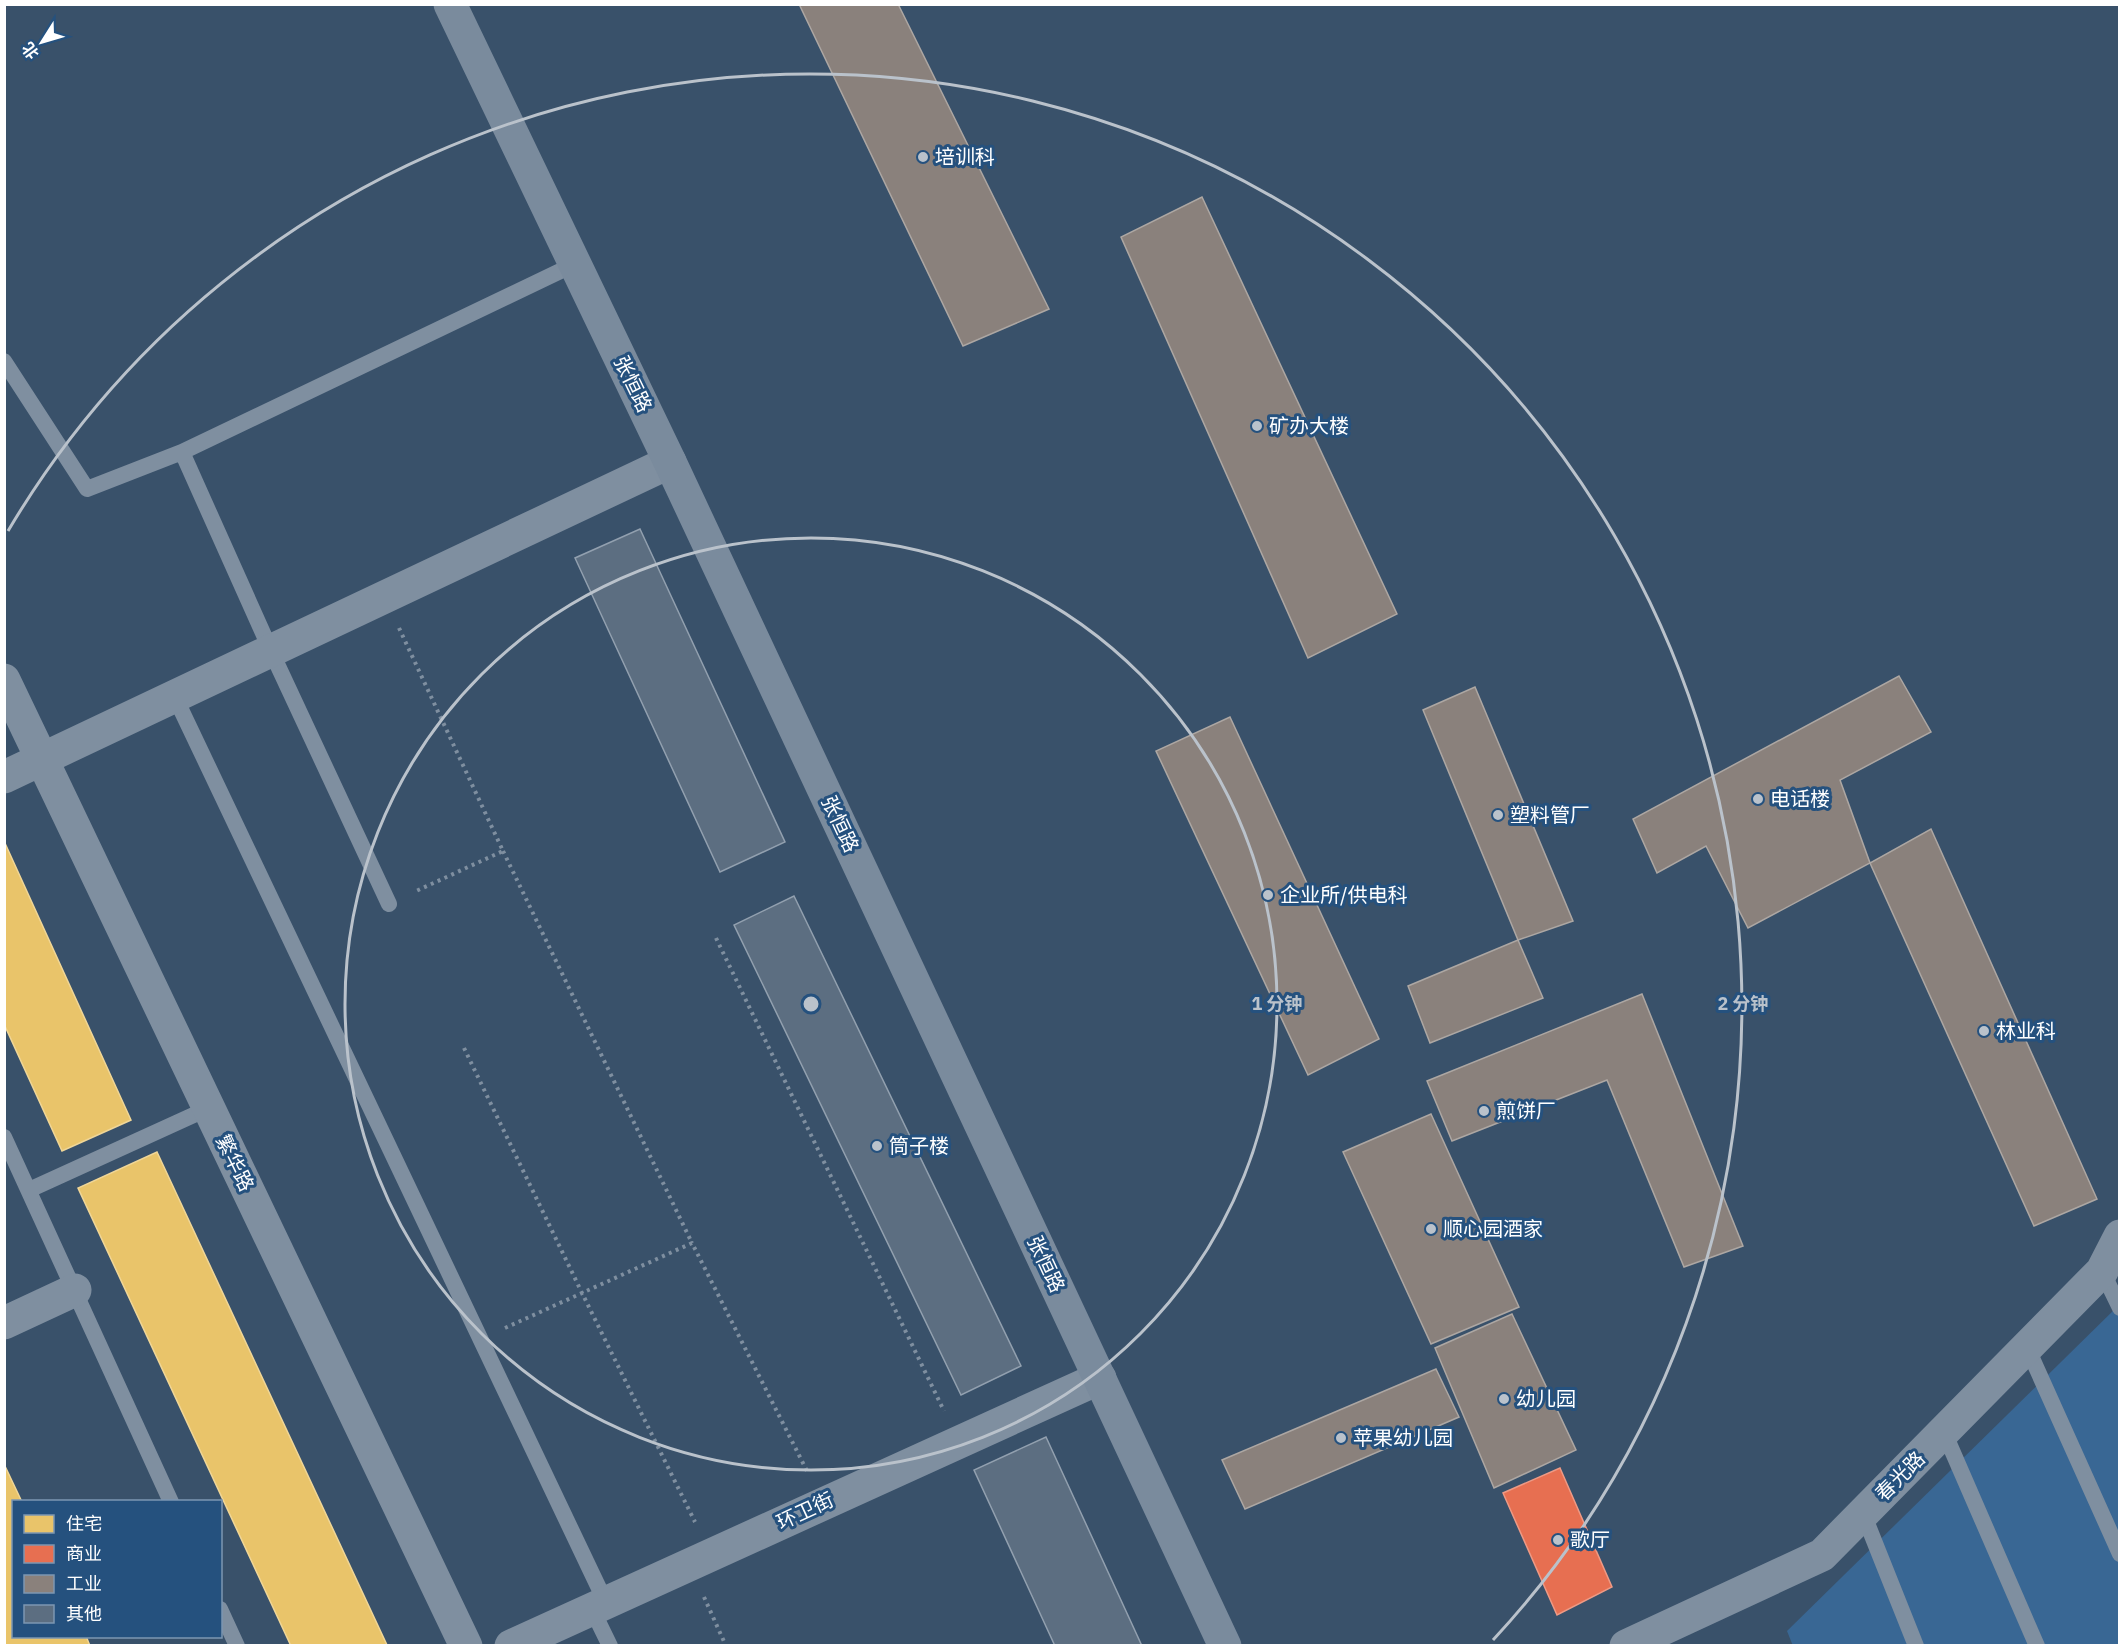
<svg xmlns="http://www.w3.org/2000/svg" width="2124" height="1650" viewBox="0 0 2124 1650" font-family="'IBM Plex Sans','Noto Sans SC',sans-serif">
  <rect width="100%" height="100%" fill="#39516a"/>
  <path fill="#396794" d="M2119 1305V1645L1793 1646 1787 1631Z"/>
  <path fill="#e9c46a" stroke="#f0d697" stroke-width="1.5" d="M4 841 131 1120 62 1151 4 1024Z
    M157 1152 387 1645 291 1646 78 1188Z
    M4 1464 22 1502H14V1636H86L90 1646H4Z"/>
  <path fill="#e76f51" stroke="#ee9a85" stroke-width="1.5" d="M1560 1468 1612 1587 1557 1615 1503 1493Z"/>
  <path fill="#8a817c" stroke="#ada7a3" stroke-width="1.5" d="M799 4H898L1049 309 963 346Z
    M1202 197 1397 614 1308 658 1121 237Z
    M1899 676 1931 732 1840 780 1870 863 1748 928 1706 846 1657 873 1633 819Z
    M1475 687 1573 921 1518 940 1423 710Z
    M1230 717 1379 1039 1308 1075 1156 751Z
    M1931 829 2097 1199 2034 1226 1870 863Z
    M1518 940 1543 998 1430 1043 1408 986Z
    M1642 994 1743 1246 1684 1267 1607 1080 1452 1141 1427 1081Z
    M1431 1114 1519 1307 1431 1344 1343 1152Z
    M1512 1314 1576 1450 1494 1488 1435 1348Z
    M1436 1369 1459 1417 1245 1509 1222 1460Z"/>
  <path fill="#5c6e81" stroke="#92a0af" stroke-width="1.5" d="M640 529 785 842 720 872 575 558Z
    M794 896 1021 1366 961 1395 734 925Z
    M1046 1437 1142 1646H1055L974 1470Z"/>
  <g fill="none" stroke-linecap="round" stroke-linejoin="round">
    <path stroke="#7f8fa0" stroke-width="4" stroke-dasharray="3 4.5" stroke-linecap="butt" d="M399 628 503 851 414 892
      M503 851 692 1243
      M716 938 944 1411
      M464 1048 582 1293 695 1522
      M505 1328 692 1243 807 1471
      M704 1597 726 1646"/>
    <path stroke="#7f8fa0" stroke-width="16" d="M4 361 87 489 182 452 575 264
      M182 452 271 651 389 904
      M175 697 606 1603
      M4 1137 171 1502
      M29 1190 209 1108
      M2102 1271 2120 1308
      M2027 1347 2120 1554
      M1944 1432 2037 1646
      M1863 1513 1916 1646
      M220 1609 237 1646
      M592 1609 610 1646"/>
    <path stroke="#7f8fa0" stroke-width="33" d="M4 680 466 1646
      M4 777 670 462
      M4 1323 75 1290
      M511 1646 1100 1378
      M1626 1646 1822 1555 2102 1271 2120 1236"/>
    <path stroke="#7a8b9d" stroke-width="33" d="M450 4 670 462 1225 1646"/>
  </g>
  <g fill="none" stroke="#bac2cb" stroke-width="3">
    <circle cx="811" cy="1004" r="466"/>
    <path d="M8 531A932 932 0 1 1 1493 1640"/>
  </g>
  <g fill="#bac2cb" stroke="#25517e" stroke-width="2">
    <circle cx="923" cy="157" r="6"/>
    <circle cx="1257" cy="426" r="6"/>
    <circle cx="1758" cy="799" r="6"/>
    <circle cx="1498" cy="815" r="6"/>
    <circle cx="1268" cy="895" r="6"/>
    <circle cx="1984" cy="1031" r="6"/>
    <circle cx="1484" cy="1111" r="6"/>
    <circle cx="877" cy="1146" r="6"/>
    <circle cx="1431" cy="1229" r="6"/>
    <circle cx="1504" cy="1399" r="6"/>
    <circle cx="1341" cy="1438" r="6"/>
    <circle cx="1558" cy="1540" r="6"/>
  </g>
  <g text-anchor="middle" stroke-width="6" stroke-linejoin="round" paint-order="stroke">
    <g font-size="20" fill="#fff" stroke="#25517e" text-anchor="start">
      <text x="935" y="164">培训科</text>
      <text x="1269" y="433">矿办大楼</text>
      <text x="1770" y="806">电话楼</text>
      <text x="1510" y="822">塑料管厂</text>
      <text x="1280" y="902">企业所/供电科</text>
      <text x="1996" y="1038">林业科</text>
      <text x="1496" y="1118">煎饼厂</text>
      <text x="889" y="1153">筒子楼</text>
      <text x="1443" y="1236">顺心园酒家</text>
      <text x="1516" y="1406">幼儿园</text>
      <text x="1353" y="1445">苹果幼儿园</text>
      <text x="1570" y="1547">歌厅</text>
    </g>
    <g font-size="20" fill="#fff" stroke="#25517e">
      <text transform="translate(633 384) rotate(64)" y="7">张恒路</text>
      <text transform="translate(840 824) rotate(65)" y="7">张恒路</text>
      <text transform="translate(235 1163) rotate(64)" y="7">繁华路</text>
      <text transform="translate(1046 1264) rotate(65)" y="7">张恒路</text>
      <text transform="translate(1900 1476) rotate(-45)" y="7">春光路</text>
      <text transform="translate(805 1511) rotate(-25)" y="7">环卫街</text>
    </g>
  </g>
  <circle cx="811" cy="1004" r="9" fill="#bac2cb" stroke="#25517e" stroke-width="3"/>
  <g font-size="18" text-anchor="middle" font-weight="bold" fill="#bac2cb" stroke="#25517e" stroke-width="6" stroke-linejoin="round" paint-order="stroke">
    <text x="1277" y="1010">1 分钟</text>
    <text x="1743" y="1010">2 分钟</text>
  </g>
  <rect width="2124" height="1650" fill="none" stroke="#ffffff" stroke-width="12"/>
  <rect x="12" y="1500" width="210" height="138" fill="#25517e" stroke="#7c97b2" stroke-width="1.5"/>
  <rect x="24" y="1515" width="30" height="18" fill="#e9c46a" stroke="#7c97b2" stroke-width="1.5"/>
  <text x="66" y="1530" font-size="18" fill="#ffffff">住宅</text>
  <rect x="24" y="1545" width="30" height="18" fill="#e76f51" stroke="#7c97b2" stroke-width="1.5"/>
  <text x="66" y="1560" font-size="18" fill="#ffffff">商业</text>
  <rect x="24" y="1575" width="30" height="18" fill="#8a817c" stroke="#7c97b2" stroke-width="1.5"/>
  <text x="66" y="1590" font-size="18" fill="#ffffff">工业</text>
  <rect x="24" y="1605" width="30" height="18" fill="#5c6e81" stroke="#7c97b2" stroke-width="1.5"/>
  <text x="66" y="1620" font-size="18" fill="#ffffff">其他</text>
  <g transform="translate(42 42) rotate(233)" stroke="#25517e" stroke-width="4.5" paint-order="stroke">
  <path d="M0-4.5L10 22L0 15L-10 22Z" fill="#ffffff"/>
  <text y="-9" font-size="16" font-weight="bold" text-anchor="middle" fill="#ffffff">北</text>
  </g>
</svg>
